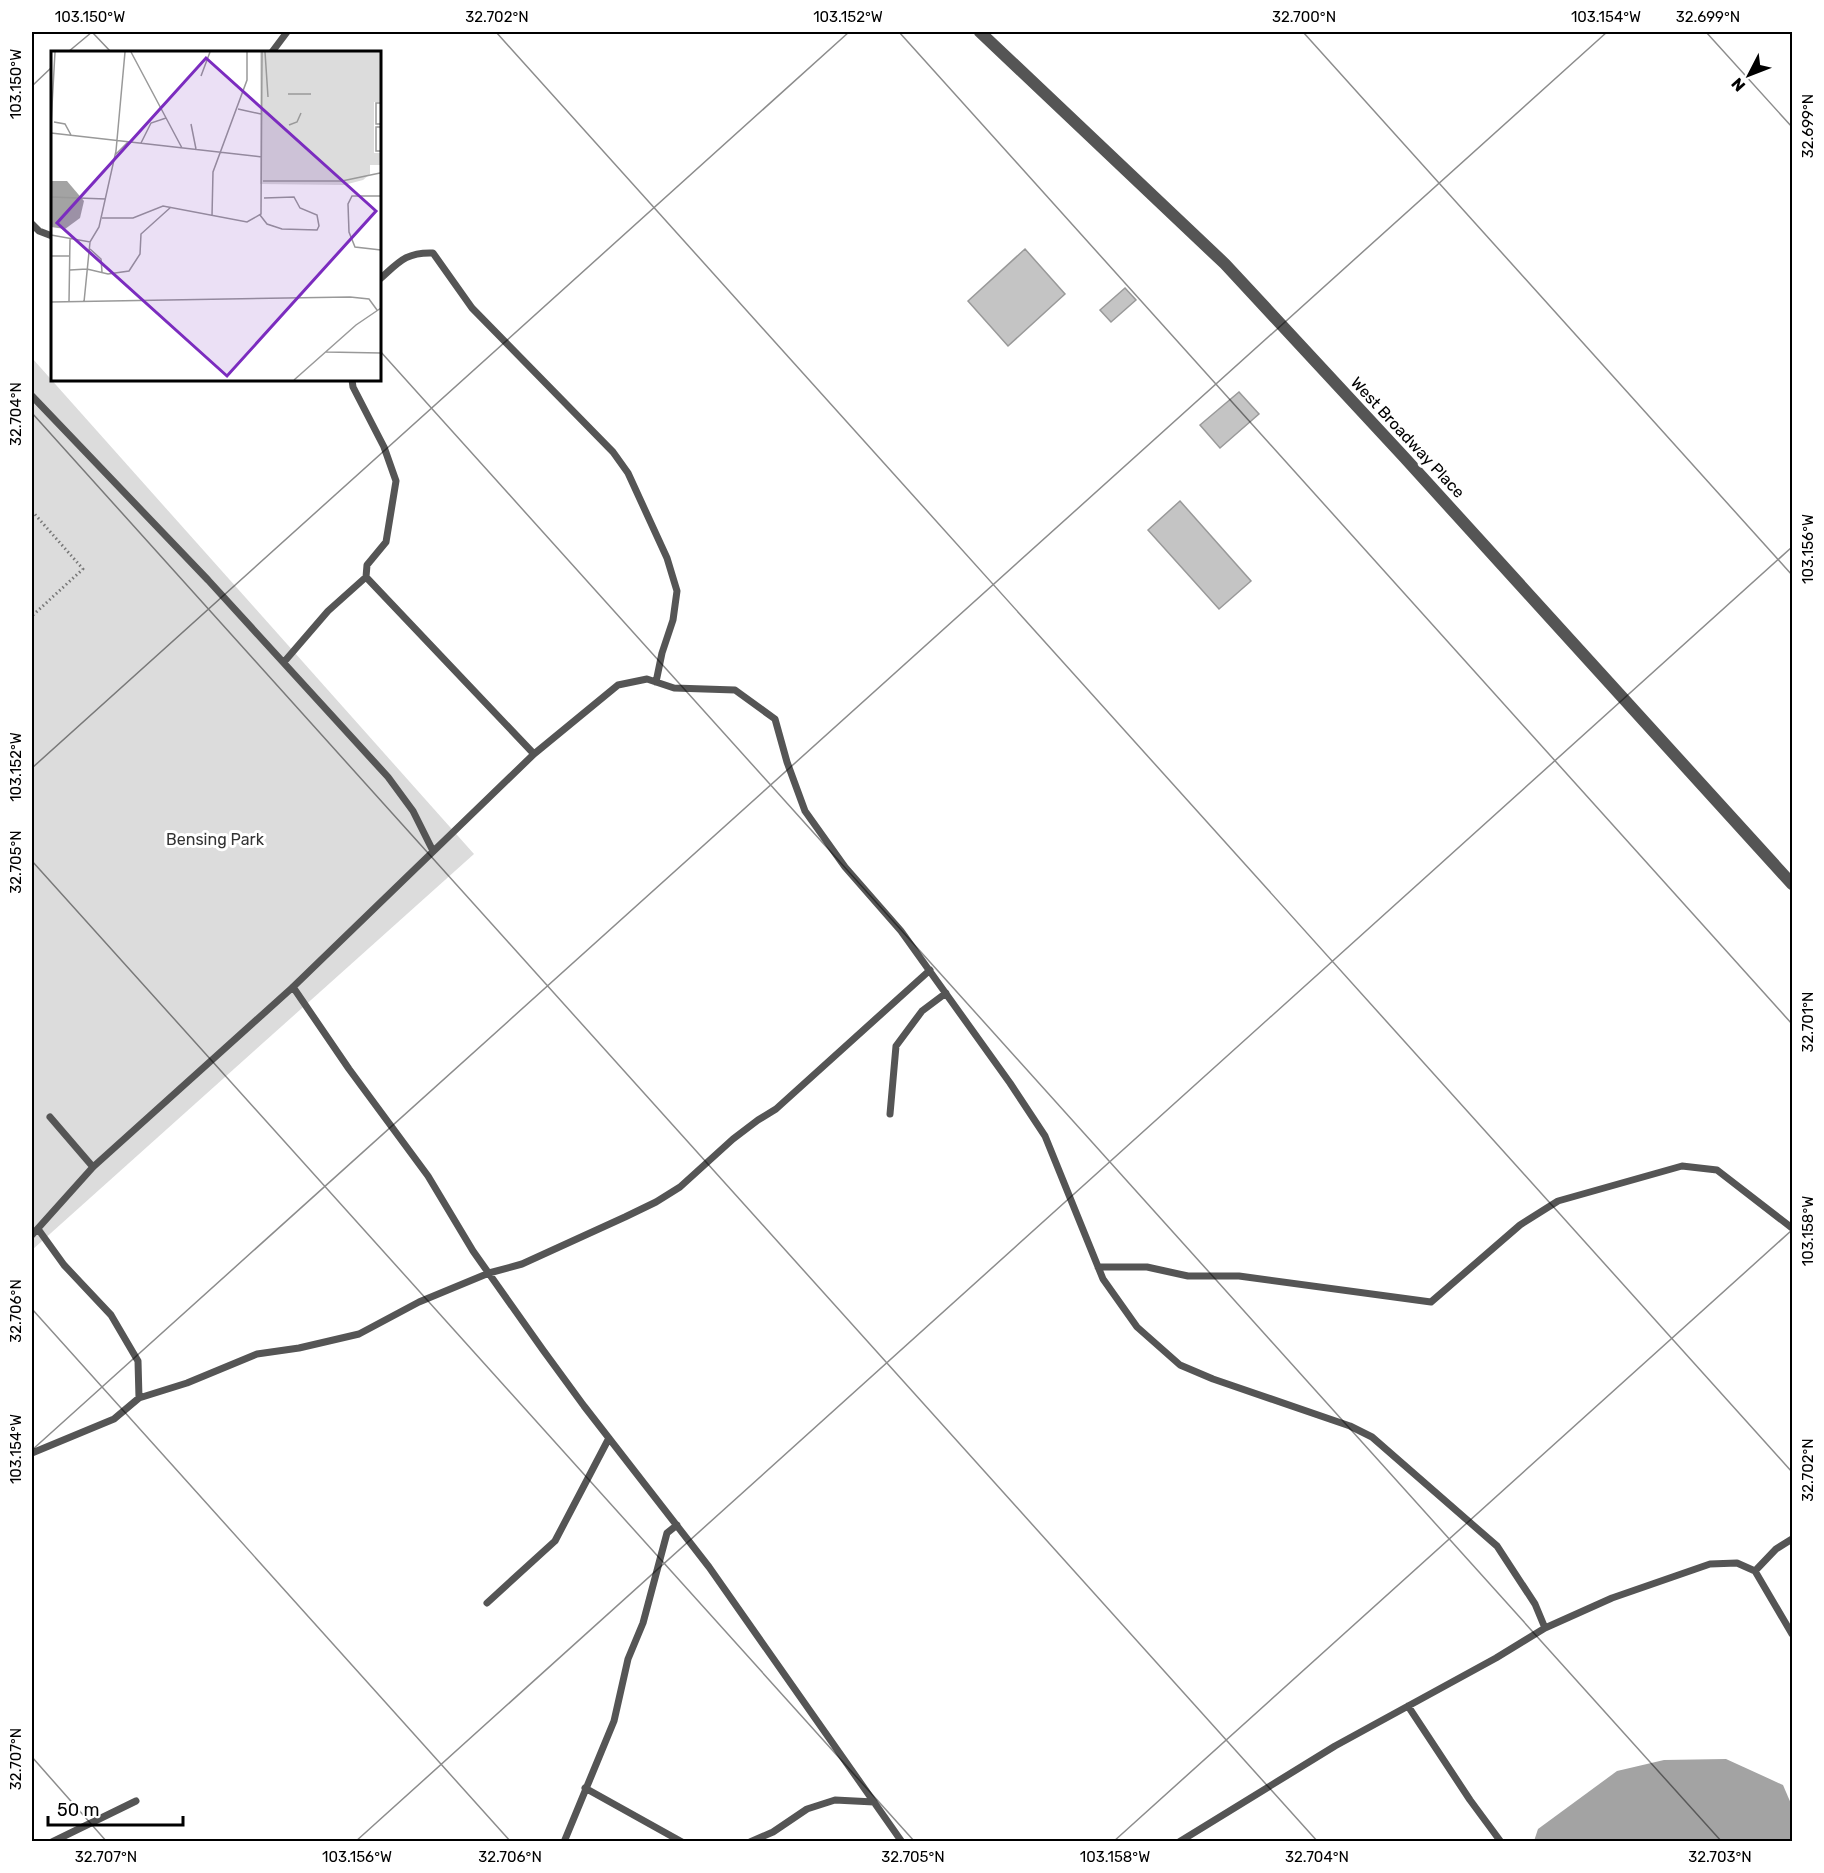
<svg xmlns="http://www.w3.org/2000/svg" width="1824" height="1873" viewBox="0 0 1824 1873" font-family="Rubik,sans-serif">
  <rect width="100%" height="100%" fill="#fff"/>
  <path fill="#dcdcdc" d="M32 358 474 854 32 1250Z"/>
  <path fill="#a3a3a3" d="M1726 1759 1783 1785 1792 1806V1841H1534L1538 1829 1617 1771 1664 1760Z"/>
  <path fill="#c4c4c4" stroke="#999" stroke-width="1.5" d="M1025 249 1065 294 1008 346 968 301Z
    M1125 288 1136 300 1111 322 1100 310Z
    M1239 392 1259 414 1220 448 1200 425Z
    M1180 501 1251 581 1219 609 1148 530Z"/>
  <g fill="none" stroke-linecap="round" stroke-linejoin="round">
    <path stroke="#777" stroke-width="3" stroke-dasharray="1.5 3" stroke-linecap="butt" d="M32 511 83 569 32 616"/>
    <path stroke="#555" stroke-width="7" d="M272 52 287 32
      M32 224 39 231 52 236
      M380 279C399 262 406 252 433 253L472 308 613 452 628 473 667 558 677 591 673 620 662 653 656 682
      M352 380 353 387 384 447 396 481 386 542 367 565 366 577 534 754
      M32 396 208 580 388 777 413 811 433 851
      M284 662 328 611 366 577
      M293 987 349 1069 428 1176 473 1251 543 1350 584 1406 709 1567 902 1842
      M890 1114 896 1046 922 1011 946 993
      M50 1117 93 1167
      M38 1229 64 1265 111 1315 138 1361 139 1398
      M32 1235 93 1167 293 987 534 754 618 685 647 679 674 688 735 690 775 719 787 762 805 811 845 867 901 931 1010 1083 1045 1136 1103 1279 1137 1327 1180 1365 1213 1379 1350 1426 1372 1437 1497 1546 1535 1604 1545 1628
      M1098 1267H1147L1188 1276H1239L1431 1302 1520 1225 1558 1201 1682 1166 1717 1170 1792 1228
      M32 1453 114 1419 139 1398 187 1383 257 1354 299 1348 359 1334 419 1302 489 1273 522 1264 625 1217 656 1202 680 1187 733 1139 758 1120 776 1109 930 970
      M1755 1571 1776 1549 1792 1539
      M487 1603 555 1541 609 1438
      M1408 1706 1470 1800 1501 1842
      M585 1788 682 1842
      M52 1842 136 1801
      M564 1842 614 1721 628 1659 643 1623 667 1533 677 1525
      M750 1842 773 1832 807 1809 835 1800 874 1802
      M1179 1842 1335 1746 1496 1658 1545 1628 1612 1598 1710 1564 1737 1563 1755 1571 1792 1634"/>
    <path stroke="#555" stroke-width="12" d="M980 32 1225 264 1404 457 1792 884"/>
  </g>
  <path fill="none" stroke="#000" stroke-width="1.5" stroke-opacity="0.45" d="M92 32 111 52M496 32 1792 1472M899 32 1792 1024M1303 32 1792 575M1706 32 1792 127M68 52 92 32M32 86 52 67M380 351 1722 1842M32 413 1318 1842M32 768 849 32M32 861 915 1842M32 1309 511 1842M32 1450 1607 32M32 1757 107 1842M355 1842 1792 547M1113 1842 1792 1230"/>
  <g text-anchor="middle" stroke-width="6" stroke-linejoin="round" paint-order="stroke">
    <g font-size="16" fill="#000" stroke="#fff">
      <text transform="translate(1408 437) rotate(47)" y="6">West Broadway Place</text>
    </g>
    <g font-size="16" fill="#333" stroke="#fff">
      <text x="215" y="845">Bensing Park</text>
    </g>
  </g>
  <g transform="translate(51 51)">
    <rect width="330" height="330" fill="#fff"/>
    <path d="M209 1H330V51H323V102H330V114H319V123L312 129 293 134 209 133Z" fill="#dcdcdc"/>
    <path d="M0 130H16L33 150 29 167 14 178 0 176Z" fill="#a3a3a3"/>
    <path fill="none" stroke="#999" stroke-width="1.5" d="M80 1 131 97M214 1 217 46M150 25 159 1M237 43H260M330 52H325V73H330M187 58 210 63M3 71 14 73 20 84M0 73 4 1M140 73 145 98M238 74 246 71 250 62M330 76H325V100H330M0 82 211 106M90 92 100 72 115 67M64 104 77 91M212 130H291L329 122M330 145H301L297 153 298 181 304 196 330 199M0 146 55 148M209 164 216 173 231 178 266 179 268 175 266 164 249 157 243 146 213 147M161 165 162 121 196 29V1M51 167H82L112 155 196 171 210 163 211 1M0 184 39 191 48 176 65 100 74 1M39 198 50 208 51 221M0 205H19M19 219 36 218 57 223 78 220 89 203 90 183 120 156M0 251 299 246 318 248 326 259M18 251 19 188M33 251 39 191M275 301 330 302M243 329 305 274 330 257"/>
    <path fill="#7b2cbf" fill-opacity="0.15" stroke="#7b2cbf" stroke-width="3" d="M155 7 325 160 176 325 6 172Z"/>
    <rect width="330" height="330" fill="none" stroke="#000" stroke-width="3"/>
  </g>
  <rect width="1824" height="1873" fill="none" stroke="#ffffff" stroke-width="66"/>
  <g transform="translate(1749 75) rotate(228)" stroke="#ffffff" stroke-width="4.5" paint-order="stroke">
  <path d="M0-4.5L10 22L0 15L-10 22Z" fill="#000000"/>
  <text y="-9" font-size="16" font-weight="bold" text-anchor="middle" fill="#000000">N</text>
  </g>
  <path d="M48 1816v9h135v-9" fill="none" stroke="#000000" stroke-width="3"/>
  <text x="57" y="1816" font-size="18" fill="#000000" stroke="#ffffff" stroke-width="4.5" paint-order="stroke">50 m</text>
  <rect x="33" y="33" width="1758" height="1807" fill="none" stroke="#000" stroke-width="2"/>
  <g font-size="15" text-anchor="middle" fill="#000">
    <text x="90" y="22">103.150°W</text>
    <text x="497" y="22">32.702°N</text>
    <text x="848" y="22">103.152°W</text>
    <text x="1304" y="22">32.700°N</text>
    <text x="1606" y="22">103.154°W</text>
    <text x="1708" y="22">32.699°N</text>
    <text transform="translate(16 84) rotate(-90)" y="5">103.150°W</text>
    <text transform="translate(1808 126) rotate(-90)" y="5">32.699°N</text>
    <text transform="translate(16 414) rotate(-90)" y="5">32.704°N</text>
    <text transform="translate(1808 549) rotate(-90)" y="5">103.156°W</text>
    <text transform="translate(16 767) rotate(-90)" y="5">103.152°W</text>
    <text transform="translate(16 862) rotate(-90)" y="5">32.705°N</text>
    <text transform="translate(1808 1022) rotate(-90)" y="5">32.701°N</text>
    <text transform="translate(1808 1231) rotate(-90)" y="5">103.158°W</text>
    <text transform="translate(16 1311) rotate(-90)" y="5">32.706°N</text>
    <text transform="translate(16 1449) rotate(-90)" y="5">103.154°W</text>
    <text transform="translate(1808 1470) rotate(-90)" y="5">32.702°N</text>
    <text transform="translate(16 1759) rotate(-90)" y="5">32.707°N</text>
    <text x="106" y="1862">32.707°N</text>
    <text x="357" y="1862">103.156°W</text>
    <text x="510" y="1862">32.706°N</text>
    <text x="913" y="1862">32.705°N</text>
    <text x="1115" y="1862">103.158°W</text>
    <text x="1317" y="1862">32.704°N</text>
    <text x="1720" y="1862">32.703°N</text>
  </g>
</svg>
